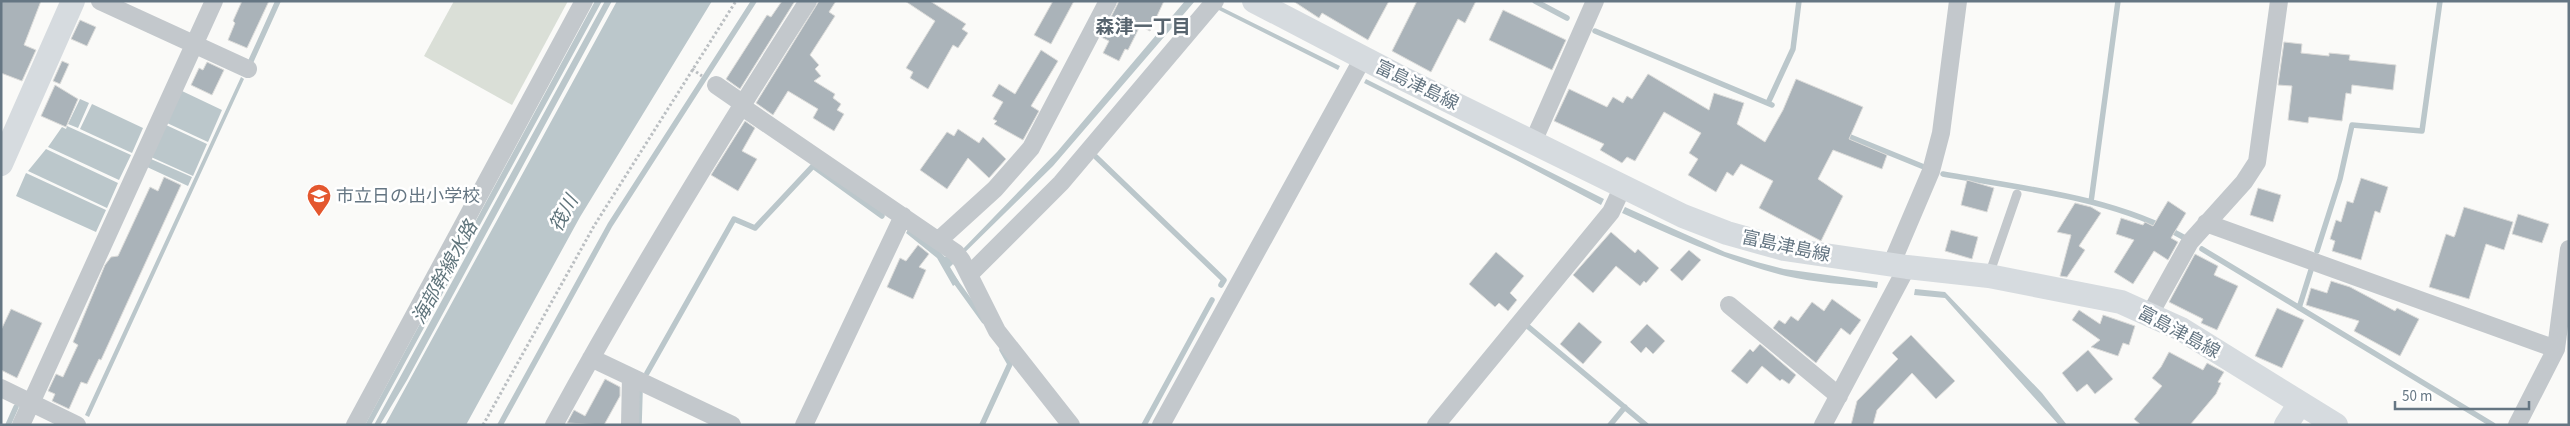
<svg xmlns="http://www.w3.org/2000/svg" width="2570" height="426" viewBox="0 0 2570 426" font-family="'Source Sans 3','Noto Sans JP',sans-serif">
  <rect width="100%" height="100%" fill="#fafaf8"/>
  <path fill="#dadfd7" d="M454 1H568L512 105 424 56Z"/>
  <path fill="#bbc7cb" d="M595 1H602L371 425H365Z
    M605 1H612L407 380 380 425H374Z
    M617 1H712L580 217 466 425H385Z
    M1185 1H1195L1053 166 950 267 959 282 953 286 937 258 906 233 909 228 933 245 945 257H953L961 251 1057 152Z
    M1201 1H1209L1340 66 1338 70Z
    M241 77 244 79 89 417 85 415Z
    M1366 79 1604 199 1601 205 1516 160 1364 83Z
    M182 91 222 110 208 142 167 123Z
    M80 99 89 103 78 128 68 124Z
    M92 104 143 128 132 153 80 129Z
    M166 125 207 144 193 176 151 157Z
    M67 126 131 155 119 180 48 147 62 127 66 129Z
    M46 149 118 183 107 208 28 171Z
    M151 159 192 177 188 186 147 167Z
    M26 173 106 210 96 232 16 196Z
    M1625 207 1725 252 1757 262 1784 269 1878 282 1877 288C1847 284 1815 283 1786 276 1729 262 1675 237 1622 213Z
    M1915 289 1945 292 2042 393 2067 425H2059L1945 298 1914 295Z"/>
  <g fill="none" stroke-linecap="round" stroke-linejoin="round">
    <path stroke="#bbc7cb" stroke-width="5.5" d="M1535 1 1567 18
      M1595 31 1772 105
      M251 61 278 1
      M1768 103 1793 49 1799 1
      M1843 134 1924 167
      M1096 157 1224 280 1221 285
      M1943 174C2025 189 2112 197 2185 238
      M2091 202 2118 1
      M2202 249 2493 425
      M2317 251 2340 179 2352 125 2422 131 2440 1
      M953 278 984 321
      M2299 308 2311 270
      M1525 324 1646 425
      M647 373 734 219 755 228 813 166 882 216
      M8 425 16 407
      M500 425 610 225 754 1
      M639 425 640 393
      M982 425 1010 364 1002 350
      M1144 425 1212 300
      M1610 425 1625 407"/>
  </g>
  <path fill="#aab3b9" stroke="#dcdcda" d="M1 1H41L24 45 36 50 22 81 1 73Z
    M242 1H269L247 48 228 40 235 23 233 21Z
    M782 1H795L740 89 726 79 767 15 771 17Z
    M819 1H836L829 12 835 16 810 55 819 65 815 69 821 76 814 81 835 94 833 98 841 104 837 110 844 114 834 131 813 118 818 109 788 91 773 115 756 103Z
    M905 1H930L966 24 962 29 968 33 958 48 953 45 928 89 910 78 913 72 906 68 935 21Z
    M1053 1H1074L1051 44 1034 35Z
    M1119 1H1164L1150 31 1140 26 1128 50 1125 49 1119 61 1103 53 1109 41 1101 37Z
    M1293 1H1389L1368 40 1322 13 1319 18Z
    M1417 1H1476L1465 23 1458 19 1431 72 1392 51Z
    M1503 10 1566 40 1552 70 1489 40Z
    M80 20 96 27 87 46 71 39Z
    M2284 42 2302 44 2301 53 2329 56V53L2350 55 2349 60 2396 65 2393 90 2352 85 2351 94 2346 93 2342 121 2309 117 2308 123 2288 120 2292 86 2278 85Z
    M1041 50 1058 61 1031 106 1039 111 1023 140 994 124 997 121 993 119 1003 102 992 96 999 84 1015 94Z
    M62 61 69 64 60 84 53 81Z
    M207 62 224 70 212 95 191 85 199 68 203 70Z
    M1648 74 1709 110 1714 93 1744 103 1737 124 1765 142 1783 110 1796 79 1863 107 1849 139 1887 155 1882 169 1833 150 1818 179 1843 196 1821 241 1759 208 1773 181 1741 164 1733 176 1727 172 1716 192 1688 175 1698 159 1689 153 1701 133 1664 112 1635 161 1627 157 1622 163 1600 150 1604 144 1554 121 1569 89 1607 107 1613 97 1623 103 1627 96 1632 99Z
    M55 85 78 99 66 127 41 116Z
    M745 121 755 128 742 151 757 159 738 191 711 175Z
    M958 129 979 143 983 137 1006 159 989 178 968 158 947 189 920 170 947 132 954 136Z
    M164 177 181 185 101 360 99 359 87 384 81 382 69 409 52 401 55 394 48 391 56 374 63 377 76 349 78 345 73 342 105 265 111 257 118 256 150 187 158 191Z
    M2361 178 2388 187 2380 213 2375 211 2361 260 2332 251 2335 241 2330 239 2336 220 2341 222 2347 201 2353 203Z
    M1967 180 1994 188 1987 212 1961 205Z
    M2258 188 2281 195 2273 222 2250 215Z
    M2168 201 2186 213 2171 238 2178 242 2168 260 2154 251 2133 284 2114 272 2134 240 2116 234 2121 218 2143 225 2145 222 2153 226Z
    M2075 203 2091 207 2101 213 2079 246 2085 250 2067 277 2060 276 2071 235 2057 232Z
    M2464 207 2513 222 2504 250 2486 244 2469 299 2429 287 2446 234 2454 237 2455 235Z
    M2518 214 2549 224 2542 243 2512 234Z
    M1951 230 1978 237 1972 259 1945 251Z
    M1611 232 1635 253 1638 249 1659 268 1646 283 1644 281 1640 286 1616 266 1593 293 1573 275Z
    M918 245 929 254 919 267 926 270 913 299 887 287 900 258 906 261Z
    M1689 250 1701 260 1682 281 1670 270Z
    M1496 252 1524 276 1510 293 1517 300 1508 311 1499 303 1495 307 1469 284Z
    M2195 254 2218 266 2214 275 2238 286 2217 330 2201 323 2203 319 2169 302Z
    M2331 281 2350 287 2395 311 2397 308 2419 319 2400 356 2354 331 2359 321 2306 305 2311 288 2327 293Z
    M1832 299 1861 320 1850 335 1841 328 1816 363 1773 328 1779 320 1785 324 1791 316 1798 321 1812 302 1824 311Z
    M2277 308 2304 320 2282 368 2255 356Z
    M11 309 42 323 17 378 1 370V330Z
    M2079 310 2100 324 2103 315 2135 326 2129 345 2123 343 2118 356 2091 347 2100 340 2072 320Z
    M1579 322 1602 342 1583 364 1560 344Z
    M1647 324 1665 341 1653 354 1646 347 1641 353 1630 342Z
    M1911 335 1955 381 1936 399 1912 373 1877 410 1873 425H1851L1857 401 1898 359 1892 353Z
    M1760 344 1796 375 1789 384 1782 379 1780 381 1762 366 1747 384 1731 371 1750 349 1753 352Z
    M2088 350 2113 379 2095 394 2087 384 2077 392 2062 373Z
    M2169 352 2203 370 2207 363 2224 372 2218 382 2221 383 2216 394 2190 425H2141L2134 419 2162 386 2152 378 2161 367Z
    M605 379 620 387V396L604 425 567 423 574 410 585 416Z"/>
  <g fill="none" stroke-linecap="round" stroke-linejoin="round">
    <path stroke="#bbbfc2" stroke-width="3" stroke-dasharray="2.5 2.5" stroke-linecap="butt" d="M692 69 702 76
      M483 425 594 226 736 1"/>
    <path stroke="#c3c8cc" stroke-width="9" d="M1989 275 2017 194"/>
    <path stroke="#c3c8cc" stroke-width="18" d="M100 1 248 69
      M716 85 742 103
      M741 106 956 253 962 261 997 331 1071 425
      M1533 142 1595 1
      M2206 223 2556 349
      M939 240 995 189 1031 148 1108 1
      M1891 265 1931 171 1941 133 1958 1
      M969 275 1061 183 1215 1
      M1729 305 1839 396
      M2150 314 2190 242 2244 182 2257 162 2279 1
      M591 358 732 425
      M1 388 77 425
      M21 425 214 1
      M355 425 584 1
      M554 425C633 280 719 140 808 1
      M630 425 631 377
      M804 425 903 216
      M1161 425 1363 58
      M1436 425 1611 212 1623 186
      M1823 425 1907 267
      M2517 425 2556 349 2569 249"/>
    <path stroke="#d6dbdf" stroke-width="24" d="M1254 1 1396 75 1683 216 1727 233 1784 249 1907 267 1989 276 2121 302 2181 329 2336 425
      M1 164 73 1
      M2286 425 2300 403"/>
  </g>
  <defs>
    <symbol id="school-pin" viewBox="-11 -11 22 30"><path d="M0 17L-7.5 6A9.5 9.5 0 1 1 7.5 6Z" fill="#e4572e" stroke="#fff"/><path d="M0-5L7-2L0 1L-7-2ZM-4 1L0 2.5L4 1V4Q0 6-4 4Z" fill="#fff"/></symbol>
  </defs>
  <g fill-rule="evenodd">
    <use href="#school-pin" x="305" y="182" width="28" height="38"/>
  </g>
  <g text-anchor="middle" stroke-width="5" stroke-linejoin="round" paint-order="stroke">
    <g font-size="18" fill="#657683" stroke="#fff">
      <text transform="translate(1417 85) rotate(26)" y="6">富島津島線</text>
      <text transform="translate(1786 246) rotate(12)" y="6">富島津島線</text>
      <text transform="translate(2179 332) rotate(28)" y="6">富島津島線</text>
    </g>
    <g font-size="18" fill="#657683" stroke="#fff" text-anchor="start">
      <text x="336" y="202">市立日の出小学校</text>
    </g>
    <g font-size="19" font-weight="bold" fill="#57646e" stroke="#fff">
      <text x="1143" y="33">森津一丁目</text>
    </g>
    <g font-size="19" font-style="italic" fill="#60757c" stroke="#fff">
      <text transform="translate(563 213) rotate(-61)" y="7">筏川</text>
      <text transform="translate(444 272) rotate(-61)" y="7">海部幹線水路</text>
    </g>
  </g>
  <rect width="2570" height="426" fill="none" stroke="#657683" stroke-width="5"/>
  <path d="M2395 401v8h134v-8" fill="none" stroke="#657683" stroke-width="2.5"/>
  <text x="2402" y="401" font-size="15" fill="#657683" stroke="#ffffff" stroke-width="4" paint-order="stroke">50 m</text>
</svg>
